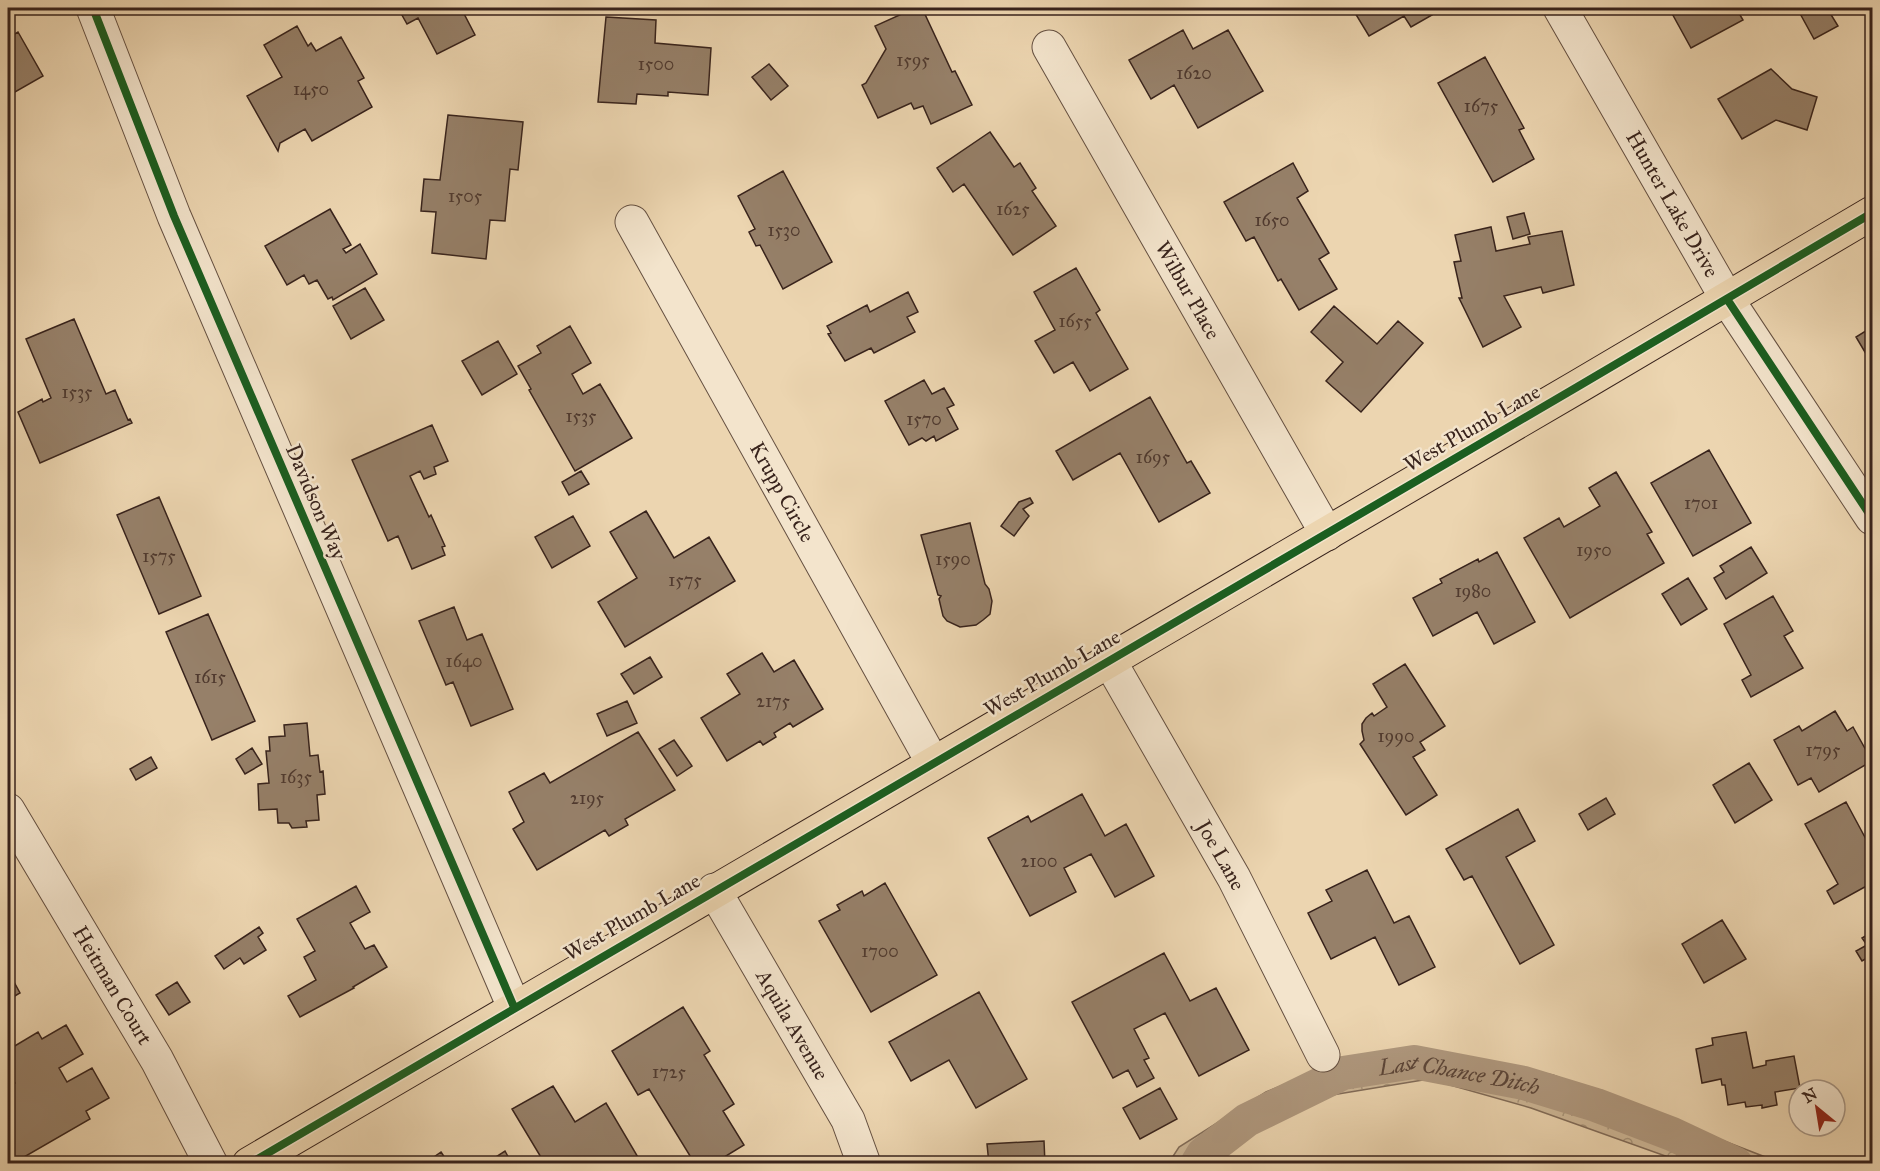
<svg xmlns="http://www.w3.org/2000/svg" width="1880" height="1171" viewBox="0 0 1880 1171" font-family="'IM FELL Great Primer',serif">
  <defs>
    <pattern id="forest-crowns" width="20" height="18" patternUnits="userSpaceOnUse" patternTransform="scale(1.5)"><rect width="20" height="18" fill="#cdb797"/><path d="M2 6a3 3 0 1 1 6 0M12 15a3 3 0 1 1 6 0" fill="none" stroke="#a7947a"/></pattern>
  </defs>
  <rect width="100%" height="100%" fill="#ecd5b0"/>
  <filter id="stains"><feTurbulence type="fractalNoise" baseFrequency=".00333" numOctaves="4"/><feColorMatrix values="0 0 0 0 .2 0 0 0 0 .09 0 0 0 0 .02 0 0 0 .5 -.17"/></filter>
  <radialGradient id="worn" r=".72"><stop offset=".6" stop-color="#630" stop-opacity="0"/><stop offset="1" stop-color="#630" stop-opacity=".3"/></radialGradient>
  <path fill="url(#forest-crowns)" stroke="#826d5a" stroke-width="1.5" d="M1442 1053 1553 1075 1781 1163H1685L1531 1108 1429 1079 1332 1095 1268 1119 1211 1159 1208 1163 1168 1164 1179 1147 1266 1092 1347 1059Z"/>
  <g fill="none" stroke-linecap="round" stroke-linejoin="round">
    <path stroke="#af987e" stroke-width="34" id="s1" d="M1197 1164 1203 1154 1247 1120 1343 1073 1414 1062 1524 1083 1596 1105 1672 1134 1736 1164"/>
  </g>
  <path fill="#968069" stroke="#38231c" stroke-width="1.5" d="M398 8H461L475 35 437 54 418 18 407 24Z
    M915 8H922L952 72 955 71 972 105 931 124 923 106 914 109 911 103 878 118 862 85 866 83 886 49 875 26Z
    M1352 8H1427L1432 15 1411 27 1404 16 1369 36Z
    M1669 8H1736L1743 20 1691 48Z
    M1797 8H1827L1838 26 1814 39Z
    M606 17 656 20 655 43 711 48 708 95 668 92V96L637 94 636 104 598 102Z
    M297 26 308 46 311 43 316 51 341 37 364 78 358 81 372 107 312 141 305 129 280 143 278 151 247 96 282 77 264 45Z
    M1183 30 1193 49 1228 30 1263 91 1198 128 1174 85 1151 99 1129 60Z
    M18 32 43 76 8 96V38Z
    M1485 57 1524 128 1519 130 1534 159 1493 182 1438 83Z
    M769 64 788 86 771 100 752 77Z
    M1771 69 1792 89 1817 97 1807 130 1776 120 1742 139 1718 99Z
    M448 115 523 122 518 170 510 169 505 221 490 220 486 259 432 253 436 212 421 211 424 179 440 180Z
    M990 132 1014 167 1020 163 1036 188 1032 191 1056 226 1013 255 964 184 953 192 937 168Z
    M1293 163 1308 191 1297 198 1329 253 1319 259 1337 289 1299 310 1281 279 1278 281 1254 237 1246 241 1224 202Z
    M783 171 832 262 783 289 760 245 756 246 749 232 755 229 738 196Z
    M330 209 351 245 343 249 346 253 360 244 377 274 333 300 332 297 328 299 317 280 309 284 304 275 287 285 265 246Z
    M1524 213 1530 234 1513 239 1507 217Z
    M1491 227 1496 251 1530 244 1528 237 1562 231 1574 285 1543 293 1541 287 1504 296 1521 327 1483 347 1459 298H1462L1454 262 1461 261 1455 235Z
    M1076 268 1100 310 1096 313 1128 369 1090 391 1073 362 1054 373 1035 341 1055 330 1034 292Z
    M365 288 384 320 351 339 333 306Z
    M908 292 918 312 907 317 915 332 874 353 871 348 845 361 828 334 831 333 827 326 867 305 870 312Z
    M1334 306 1377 344 1398 321 1423 343 1361 412 1326 381 1343 362 1311 332Z
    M74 319 106 394 115 390 128 420 130 419 132 423 40 463 18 412 42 399 43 402 51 398 26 339Z
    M570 326 591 363 572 374 583 394 600 384 632 438 575 471 529 390 531 389 518 366 541 353 537 346Z
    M1872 327V364L1856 337Z
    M498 341 517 374 482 395 462 361Z
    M924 380 932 394 944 388 954 405 947 408 958 429 936 441 934 436 926 441 922 438 909 445 885 401Z
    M1150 397 1187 463 1191 461 1210 493 1159 522 1120 453 1073 480 1056 451Z
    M432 425 448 461 434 467 436 474 424 479 420 471 410 476 429 517 431 515 445 546 442 547 445 555 412 569 398 536 388 541 352 460Z
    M1709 450 1751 523 1693 556 1651 483Z
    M581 471 589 484 569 495 562 482Z
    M1616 472 1652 532 1647 534 1664 563 1570 618 1524 538 1559 518 1564 527 1600 506 1589 488Z
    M159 497 201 596 159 614 117 515Z
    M1030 498 1033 503 1023 509 1029 516 1014 536 1001 526 1019 502Z
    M646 511 674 558 709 537 735 581 625 647 598 602 637 578 610 532Z
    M573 516 590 546 552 568 535 537Z
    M970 523 985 584 989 589 992 601 990 614 983 620 976 625 960 627 947 621 943 616 939 599 941 596 938 595 921 535Z
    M1751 547 1767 573 1726 599 1714 578 1724 572 1720 566Z
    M1497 552 1535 622 1494 644 1477 612 1433 636 1413 598 1442 583 1440 579 1478 559 1479 562Z
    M1688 578 1707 609 1681 625 1662 594Z
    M1773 596 1793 631 1784 636 1803 668 1751 697 1742 680 1751 675 1724 624Z
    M454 607 467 640 482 634 513 709 471 726 453 682 446 685 419 621Z
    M208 614 255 721 212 740 166 632Z
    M762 653 774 672 794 660 823 709 793 727 790 723 774 733 776 737 763 745 760 741 727 761 701 718 740 694 727 674Z
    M650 657 662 677 634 694 621 674Z
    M1405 664 1445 726 1420 742 1425 750 1413 757 1437 795 1406 815 1360 744 1364 740 1362 731V724L1366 718 1372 713 1374 716 1387 707 1373 684Z
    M627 701 637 723 607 736 597 714Z
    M1835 711 1847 731 1853 727 1872 761 1819 792 1811 778 1798 785 1774 740 1799 726 1802 731Z
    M307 723 310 756 318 755 320 772 323 771 325 794 317 795 319 820 306 821 307 827 292 828 289 823H278L277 809 259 810 258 784 269 783 266 751H270L269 737 285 736 284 725Z
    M638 732 675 790 625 819 628 825 609 836 605 830 537 870 513 829 524 822 509 792 544 773 550 783Z
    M674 740 692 766 677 776 659 749Z
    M252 748 262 764 245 774 236 759Z
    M151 757 157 768 136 780 130 769Z
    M1749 763 1772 800 1735 823 1713 785Z
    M1082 794 1105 836 1126 824 1154 876 1115 897 1091 854 1064 868 1076 892 1030 916 988 838 1028 816 1031 822Z
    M1606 798 1615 814 1588 830 1579 814Z
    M1846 802 1867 841 1872 838V883L1834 904 1827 891 1838 884 1805 824Z
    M1518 809 1535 841 1506 857 1554 945 1520 964 1472 876 1464 880 1446 849Z
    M1367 870 1394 923 1409 916 1435 967 1399 985 1375 937 1331 959 1308 913 1332 901 1326 890Z
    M885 883 937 975 871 1012 819 921 840 910 837 905 862 891 864 896Z
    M356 886 370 912 350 923 365 949 374 945 387 967 353 987 354 988 300 1017 288 996 316 980 304 957 315 951 297 919Z
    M1722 920 1746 959 1704 983 1682 944Z
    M259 927 263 933 258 937 266 950 244 964 240 958 224 969 215 956Z
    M1872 932V955L1862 961 1856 951 1867 945 1862 938Z
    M1164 953 1190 1001 1216 988 1249 1050 1199 1076 1165 1013 1134 1029 1149 1058 1144 1060 1154 1078 1137 1087 1128 1070 1113 1078 1072 1002Z
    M8 971 20 993 8 1000Z
    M177 982 190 1002 169 1015 156 995Z
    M979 992 1027 1079 976 1108 949 1060 911 1081 889 1042Z
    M683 1007 710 1051 704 1055 734 1104 723 1111 744 1145 713 1164H695L649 1089 638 1095 612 1051Z
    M66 1025 83 1054 59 1068 67 1082 92 1068 109 1098 86 1111 90 1119 12 1164H8V1122L11 1120 8 1113V1087L15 1083 8 1071V1050L38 1032 42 1039Z
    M1746 1032 1753 1068 1766 1065V1061L1794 1056 1800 1088 1775 1092 1777 1105 1762 1108V1105L1746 1107 1745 1102 1728 1105 1725 1085H1722L1721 1079 1702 1083 1696 1049 1713 1045 1712 1038Z
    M553 1086 575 1122 606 1103 642 1164H545L512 1109Z
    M1160 1088 1177 1119 1140 1139 1123 1108Z
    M1044 1141 1045 1164H989L987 1144Z
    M505 1151 512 1164H485Z
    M441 1152 449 1164H424Z"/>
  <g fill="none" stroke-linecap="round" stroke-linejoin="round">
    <defs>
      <g id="minor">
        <path d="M93 8 174 216 514 1007"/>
        <path id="s2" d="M1560 8 1727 299 1872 518"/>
        <path id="s3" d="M1049 47 1327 534"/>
        <path id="s4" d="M632 222 933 763"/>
        <path id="s5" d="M1109 660 1234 878 1323 1055"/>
        <path id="s6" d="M8 810 157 1060 211 1164"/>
        <path id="s7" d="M714 890 848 1120 864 1164"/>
      </g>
      <path id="major" d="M249 1164C789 844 1333 533 1872 213"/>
    </defs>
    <use href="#minor" stroke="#655041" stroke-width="35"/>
    <use href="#major" stroke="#38231c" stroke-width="35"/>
    <use href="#minor" stroke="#f3e4cc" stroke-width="33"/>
    <use href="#major" stroke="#ecd5b0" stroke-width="33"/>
    <defs>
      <path id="cycleway" d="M93 8 174 216 514 1007
        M1727 299 1872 518
        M249 1164C789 844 1333 533 1872 213"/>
    </defs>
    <use href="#cycleway" stroke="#f3e4cc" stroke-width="11"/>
    <use href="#cycleway" stroke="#1b5e20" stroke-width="8"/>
  </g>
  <g text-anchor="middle" stroke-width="5" stroke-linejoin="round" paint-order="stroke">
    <g font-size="18" fill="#503a2f">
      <text x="913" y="66">1595</text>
      <text x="656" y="70">1500</text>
      <text x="1194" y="79">1620</text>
      <text x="311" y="95">1450</text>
      <text x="1481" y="112">1675</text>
      <text x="465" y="202">1505</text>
      <text x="1013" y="215">1625</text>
      <text x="1272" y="226">1650</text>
      <text x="784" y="236">1530</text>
      <text x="1075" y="327">1655</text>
      <text x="77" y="398">1535</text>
      <text x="581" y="422">1535</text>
      <text x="924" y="425">1570</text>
      <text x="1153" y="463">1695</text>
      <text x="1701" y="509">1701</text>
      <text x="1594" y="556">1950</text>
      <text x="159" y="562">1575</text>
      <text x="953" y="565">1590</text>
      <text x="685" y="586">1575</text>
      <text x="1473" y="597">1980</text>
      <text x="464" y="667">1640</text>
      <text x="210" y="683">1615</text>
      <text x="773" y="707">2175</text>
      <text x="1396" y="742">1990</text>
      <text x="1823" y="756">1795</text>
      <text x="296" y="783">1635</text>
      <text x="587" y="804">2195</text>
      <text x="1039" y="867">2100</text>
      <text x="880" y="957">1700</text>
      <text x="669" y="1078">1725</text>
    </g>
    <g font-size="21" fill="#38231c" stroke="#f3e4cc">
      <text dy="7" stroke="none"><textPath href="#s2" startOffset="226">Hunter Lake Drive</textPath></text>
      <text dy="7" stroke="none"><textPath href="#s3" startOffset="280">Wilbur Place</textPath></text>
      <text transform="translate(1472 428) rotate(-30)" y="7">West Plumb Lane</text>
      <text dy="7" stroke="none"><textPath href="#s4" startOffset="309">Krupp Circle</textPath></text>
      <text transform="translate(316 502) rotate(67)" y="7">Davidson Way</text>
      <text transform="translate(1052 673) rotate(-30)" y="7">West Plumb Lane</text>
      <text dy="7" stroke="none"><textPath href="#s5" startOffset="225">Joe Lane</textPath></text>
      <text transform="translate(632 917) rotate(-30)" y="7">West Plumb Lane</text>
      <text dy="7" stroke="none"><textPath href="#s6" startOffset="204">Heitman Court</textPath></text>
      <text dy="7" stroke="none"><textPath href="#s7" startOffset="156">Aquila Avenue</textPath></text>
    </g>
    <g font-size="22" font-style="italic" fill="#5c4639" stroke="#f3e4cc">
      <text dy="8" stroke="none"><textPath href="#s1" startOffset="292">Last Chance Ditch</textPath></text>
    </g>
  </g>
  <rect width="1880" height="1171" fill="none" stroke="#ecd5b0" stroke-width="30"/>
  <rect x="9" y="9" width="1862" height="1153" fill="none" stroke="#38231c" stroke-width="3"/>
  <rect x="15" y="15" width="1850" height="1141" fill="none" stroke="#38231c" stroke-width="1.5"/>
  <g transform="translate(1817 1108) rotate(330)"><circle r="28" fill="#f3e4cc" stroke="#a89786" stroke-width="1.5"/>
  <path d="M0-4.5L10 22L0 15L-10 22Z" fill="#8f2418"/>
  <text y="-9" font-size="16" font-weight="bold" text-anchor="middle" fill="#38231c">N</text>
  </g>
  <rect width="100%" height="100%" filter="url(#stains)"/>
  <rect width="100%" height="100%" fill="url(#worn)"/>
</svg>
